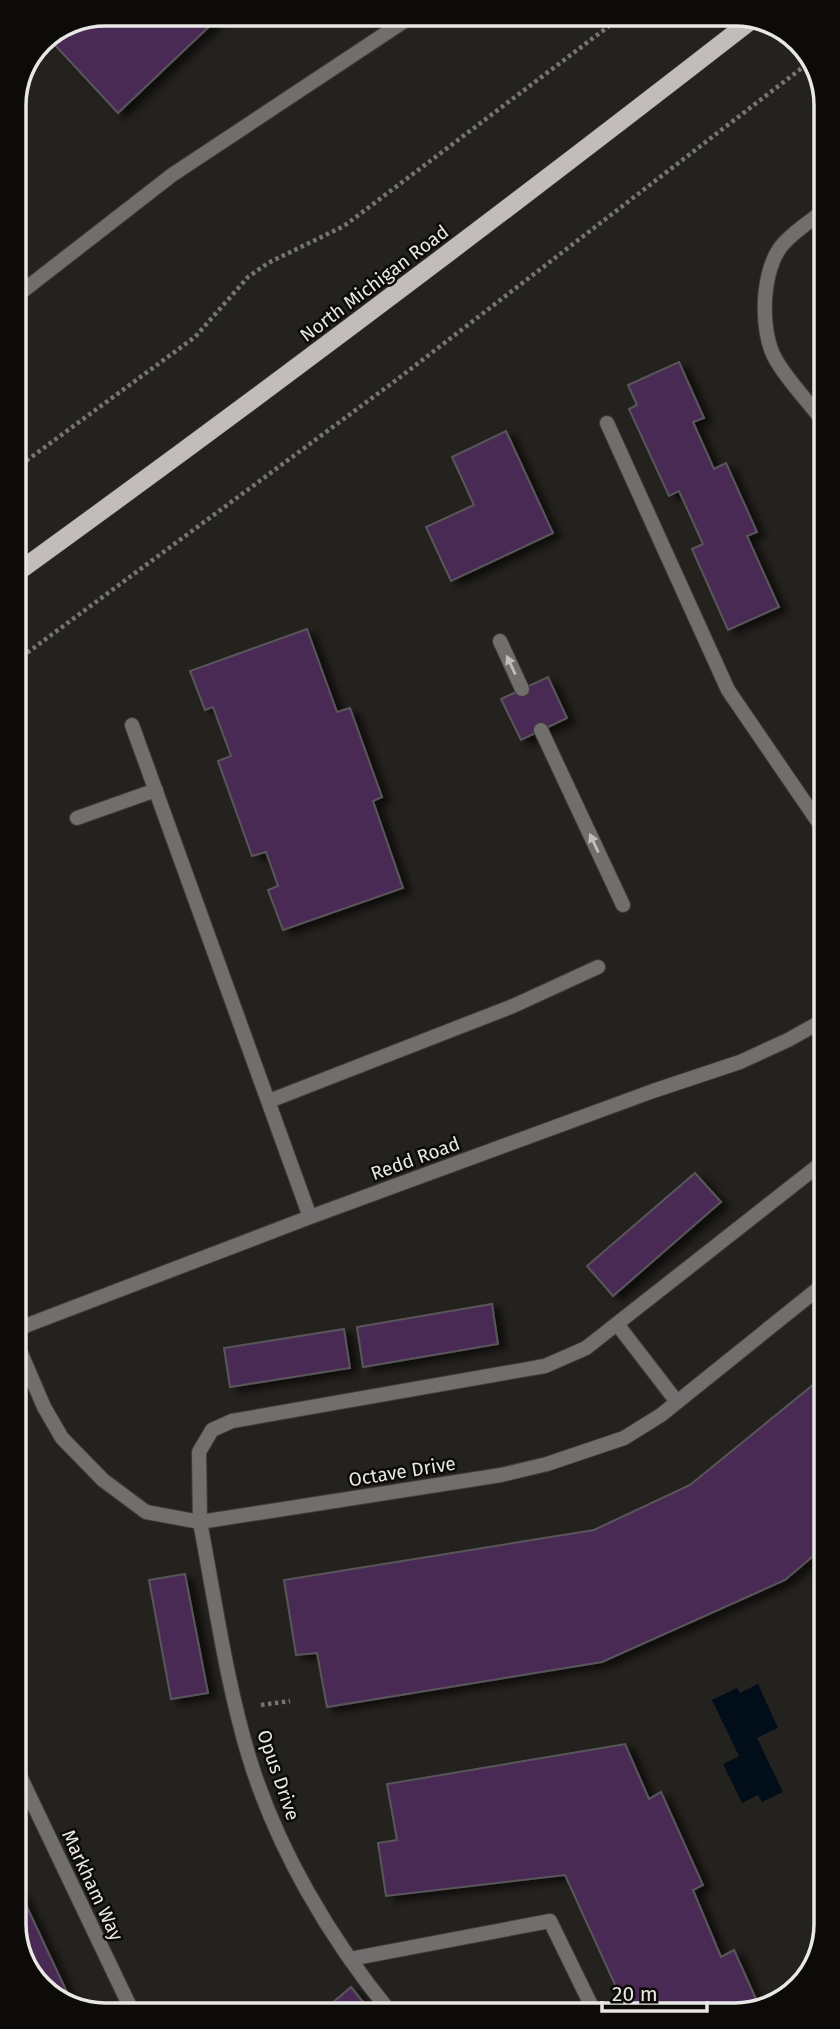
<svg xmlns="http://www.w3.org/2000/svg" width="840" height="2029" viewBox="0 0 840 2029" font-family="'Fira Sans',sans-serif">
  <defs>
    <filter id="shadow"><feDropShadow dx="8" dy="4.5" stdDeviation="3.5" flood-color="#0009"/></filter>
  </defs>
  <rect width="100%" height="100%" fill="#24221e"/>
  <path fill="#010e19" d="M758 1684 778 1728 757 1738 783 1792 762 1802 758 1795 742 1803 723 1764 739 1756 712 1700 737 1688 740 1693Z"/>
  <path fill="#492b55" stroke="#59565a" stroke-width="2" filter="url(#shadow)" d="M105 14H207L214 22 118 113 54 44 69 29Z
    M679 362 704 418 693 422 714 469 726 463 757 532 747 536 779 607 728 630 692 549 703 544 679 491 669 496 629 409 637 405 628 385Z
    M506 431 553 533 451 581 426 527 474 505 452 457Z
    M307 629 337 712 350 708 382 797 373 801 403 888 283 930 268 890 278 886 266 852 252 856 218 761 231 756 213 707 205 710 190 671Z
    M548 677 567 718 521 740 501 699Z
    M695 1173 721 1202 613 1296 587 1266Z
    M492 1304 498 1344 363 1367 357 1327Z
    M344 1329 350 1368 230 1387 224 1348Z
    M825 1375V1546L785 1580 602 1662 327 1707 317 1653 296 1655 284 1580 594 1530 690 1485Z
    M185 1574 208 1693 171 1699 149 1580Z
    M625 1744 649 1799 661 1792 703 1885 693 1890 721 1957 734 1950 761 2010 627 2011 565 1875 386 1896 378 1843 397 1840 387 1784Z
    M19 1890 73 2005 49 1996 19 1953Z
    M351 1987 372 2013H326L324 2010Z"/>
  <g fill="none" stroke-linecap="round" stroke-linejoin="round">
    <defs>
      <path id="service" d="M822 212C809 222 795 231 784 243 761 267 759 332 776 360 788 381 807 400 822 420
        M15 297 172 175 415 14
        M607 423 728 690 823 829
        M500 641 522 689
        M132 725 310 1217
        M541 730 623 905
        M77 818 156 790
        M269 1101 513 1006 598 967
        M617 1324 677 1402
        M200 1522 199 1452 212 1430 232 1421 545 1366 586 1348 824 1161
        M350 1959 550 1921 594 2011"/>
      <path id="minor" d="M17 1329 310 1217 653 1091 740 1062 788 1040 824 1020
        M17 1344 44 1407 62 1438 103 1480 146 1512 200 1522 501 1475 547 1464 624 1438 661 1415 824 1284
        M200 1522C215 1600 226 1681 249 1757 277 1849 330 1939 391 2013
        M18 1772 134 2015"/>
      <path id="primary" d="M15 574C265 393 510 208 753 19"/>
    </defs>
    <use href="#service" stroke="#403e3a" stroke-width="16"/>
    <use href="#minor" stroke="#403e3a" stroke-width="16"/>
    <use href="#primary" stroke="#403e3a" stroke-width="19"/>
    <path stroke="#767571" stroke-width="4.5" stroke-dasharray="3.5 3.5" stroke-linecap="butt" d="M15 469 195 337 248 277 268 263 344 226 625 14
      M16 661 395 381 811 61
      M261 1705 290 1701"/>
    <use href="#service" stroke="#716f6e" stroke-width="14"/>
    <use href="#minor" stroke="#716f6e" stroke-width="14"/>
    <use href="#primary" stroke="#c2bdbb" stroke-width="18"/>
  </g>
  <defs><path id="oneway-solid" d="M-6-.8H1V-3.2L6.5 0L1 3.2V.8H-6Z" transform="scale(1.75)"/></defs>
  <g fill="#bfbebb">
    <use href="#oneway-solid" transform="translate(511 665) rotate(-115)"/>
    <use href="#oneway-solid" transform="translate(594 843) rotate(-115)"/>
  </g>
  <g text-anchor="middle" stroke-width="5" stroke-linejoin="round" paint-order="stroke">
    <g font-size="19" fill="#e9e8e5" stroke="#0c0b09">
      <text transform="translate(374 283) rotate(-37)" y="7">North Michigan Road</text>
      <text transform="translate(415 1158) rotate(-20)" y="7">Redd Road</text>
      <text transform="translate(402 1471) rotate(-9)" y="7">Octave Drive</text>
      <text transform="translate(279 1775) rotate(71)" y="7">Opus Drive</text>
      <text transform="translate(93 1885) rotate(65)" y="7">Markham Way</text>
    </g>
  </g>
  <path d="M0 0H840V2029H0ZM105 26H735A79 79 0 0 1 814 105V1924A79 79 0 0 1 735 2003H105A79 79 0 0 1 26 1924V105A79 79 0 0 1 105 26Z" fill="#0c0b09" fill-rule="evenodd"/>
  <path fill="none" stroke="#e9e8e5" stroke-width="3.5" d="M105 26H735A79 79 0 0 1 814 105V1924A79 79 0 0 1 735 2003H105A79 79 0 0 1 26 1924V105A79 79 0 0 1 105 26Z"/>
  <path d="M602 2001v10h105v-10" fill="none" stroke="#e9e8e5" stroke-width="3.5"/>
  <text x="612" y="2001" font-size="21" fill="#e9e8e5" stroke="#0c0b09" stroke-width="5" paint-order="stroke">20 m</text>
</svg>
